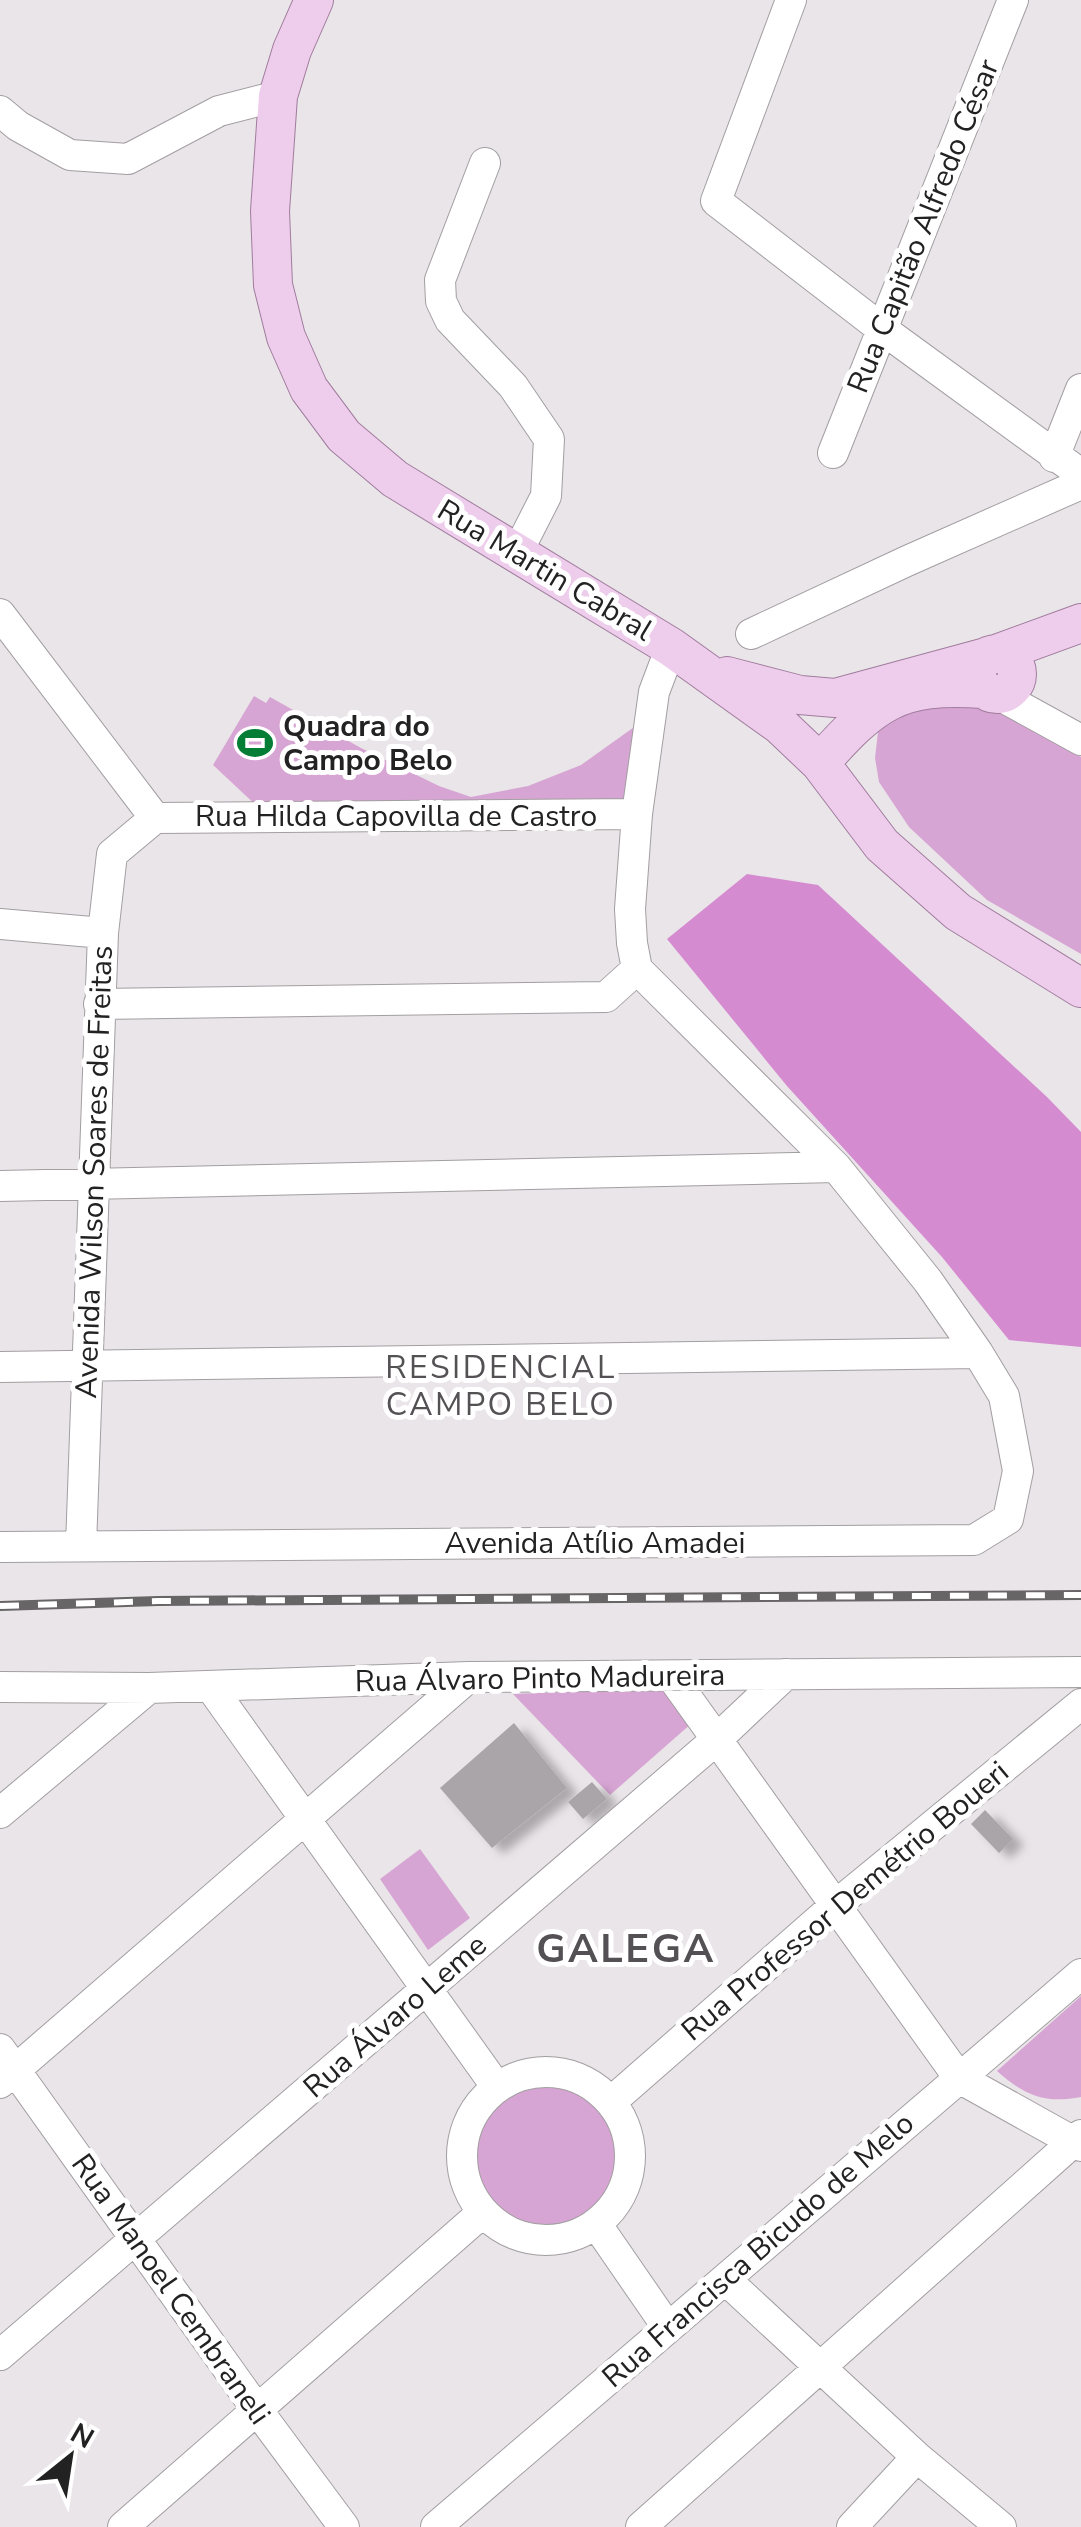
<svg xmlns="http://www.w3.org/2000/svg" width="1081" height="2527" viewBox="0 0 1081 2527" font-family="'Nunito Sans',sans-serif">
  <defs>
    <filter id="shadow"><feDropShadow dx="11" dy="6" stdDeviation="5" flood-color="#0004"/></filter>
  </defs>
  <rect width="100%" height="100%" fill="#eae5e9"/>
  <path fill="#d7a5d3" d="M254 696 266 703 270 697 361 748 439 786 471 797 528 786 581 765 637 725 630 806 259 808 213 765Z
    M981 705 1029 726 1081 757V954L987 900 909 827 879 782 875 758 878 732 896 715 914 708Z
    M665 1688 692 1723 610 1795 513 1694Z
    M420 1849 470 1918 428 1950 380 1879Z
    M1081 1996V2097C1044 2104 1024 2095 997 2071Z
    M541 2081 587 2095 620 2130 615 2197 573 2230H526L468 2179 473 2129 496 2097Z"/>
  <path fill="#d58bd0" d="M747 874 818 885 1047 1097 1081 1132V1347L1009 1340 942 1257 787 1086 667 939Z"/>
  <path fill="#a9a5a9" filter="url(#shadow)" d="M514 1723 567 1788 492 1848 440 1788Z
    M592 1782 607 1799 583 1819 568 1802Z
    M985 1810 1013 1839 999 1853 971 1824Z"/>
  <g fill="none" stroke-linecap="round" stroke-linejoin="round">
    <defs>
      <path id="minor" d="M791 0 716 201 882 329 1081 474
        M0 111 18 126 70 155 128 159 219 111 278 96
        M485 163 440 280 441 301 450 320 513 386 549 439 546 496 517 553
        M833 453 1013 0
        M1054 457 1081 389
        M0 614 155 818
        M751 634 907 561 1081 484
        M999 695 1081 740
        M155 818 637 814
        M0 924 103 933
        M99 1004 606 997 637 969
        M0 1186 836 1167
        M0 1367 978 1353
        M81 1546 103 933 112 854 155 818
        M0 1547 974 1540 1008 1519 1018 1471 1004 1396 978 1353 928 1281 836 1167 637 969 632 943 630 909 637 814 654 692 671 647
        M672 1677 959 2078 1081 2146
        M210 1686 496 2086
        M0 1687 149 1688 469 1677 1081 1672
        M0 1813 149 1688
        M0 2049 258 2411 344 2527
        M462 2156a84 84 0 1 1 168 0a84 84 0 1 1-168 0Z
        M0 2083 469 1677
        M612 2101 837 1904 1081 1704
        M597 2225 668 2328
        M726 2280 917 2457 1001 2527
        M0 2355 716 1740 786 1674
        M123 2527 482 2213
        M436 2527 1081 1974
        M641 2527 1081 2135
        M852 2527 917 2457"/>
      <path id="major" d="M314 0 292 50 278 96 270 211 273 285 286 337 309 389 344 436 395 479 671 647 780 725 820 763 882 845 958 912 1081 988
        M977 674a20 20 0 1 1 40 0a20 20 0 1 1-40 0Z
        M996 654 1081 623
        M727 676 800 695 835 698 986 657
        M820 763C874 702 898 683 983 689"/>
    </defs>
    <use href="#minor" stroke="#a29ea1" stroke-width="32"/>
    <use href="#major" stroke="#a07c9d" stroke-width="40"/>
    <use href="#minor" stroke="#fff" stroke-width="30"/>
    <use href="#major" stroke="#eecdec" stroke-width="38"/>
    <defs>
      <path id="rail" d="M0 1606 158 1601 1081 1595"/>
    </defs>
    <use href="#rail" stroke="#686567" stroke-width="10"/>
    <use href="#rail" stroke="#fff" stroke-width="6" stroke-dasharray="19" stroke-linecap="butt"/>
  </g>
  <defs>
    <symbol id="stadium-bare" viewBox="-9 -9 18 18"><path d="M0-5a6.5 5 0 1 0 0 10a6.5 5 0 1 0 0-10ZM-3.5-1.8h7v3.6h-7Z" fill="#057e35" stroke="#fff" stroke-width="2.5" paint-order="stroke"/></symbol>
  </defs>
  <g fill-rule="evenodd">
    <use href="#stadium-bare" x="230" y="718" width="50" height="50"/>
  </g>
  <g text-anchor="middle" stroke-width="10" stroke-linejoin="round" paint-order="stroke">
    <g font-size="30" fill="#232223" stroke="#fff">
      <text transform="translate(923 226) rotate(-68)" y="10">Rua Capitão Alfredo César</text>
      <text transform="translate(545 570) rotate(31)" y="10">Rua Martin Cabral</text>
      <text x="396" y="826">Rua Hilda Capovilla de Castro</text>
      <text transform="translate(94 1172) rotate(-88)" y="10">Avenida Wilson Soares de Freitas</text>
      <text x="595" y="1553">Avenida Atílio Amadei</text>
      <text transform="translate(540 1678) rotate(-1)" y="10">Rua Álvaro Pinto Madureira</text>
      <text transform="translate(845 1901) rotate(-40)" y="10">Rua Professor Demétrio Boueri</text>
      <text transform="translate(395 2016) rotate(-41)" y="10">Rua Álvaro Leme</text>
      <text transform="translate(758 2250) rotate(-41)" y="10">Rua Francisca Bicudo de Melo</text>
      <text transform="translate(171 2289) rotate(55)" y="10">Rua Manoel Cembraneli</text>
    </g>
    <g font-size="30" font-weight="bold" fill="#232223" stroke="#fff" text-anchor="start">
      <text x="283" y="736">Quadra do<tspan x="283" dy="34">Campo Belo</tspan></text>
    </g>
    <g font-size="32" letter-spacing="2.5" fill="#545154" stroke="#fff">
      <text x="501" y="1378">RESIDENCIAL<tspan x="501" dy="37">CAMPO BELO</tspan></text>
    </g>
    <g font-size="40" font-weight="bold" letter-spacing="2.5" fill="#545154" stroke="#fff">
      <text x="626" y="1962">GALEGA</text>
    </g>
  </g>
  <g transform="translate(70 2457) rotate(30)" stroke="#ffffff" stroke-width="8" paint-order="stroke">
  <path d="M0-8L18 38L0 25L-18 38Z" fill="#232223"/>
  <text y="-15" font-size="28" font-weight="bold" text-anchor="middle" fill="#232223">N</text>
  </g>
</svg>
